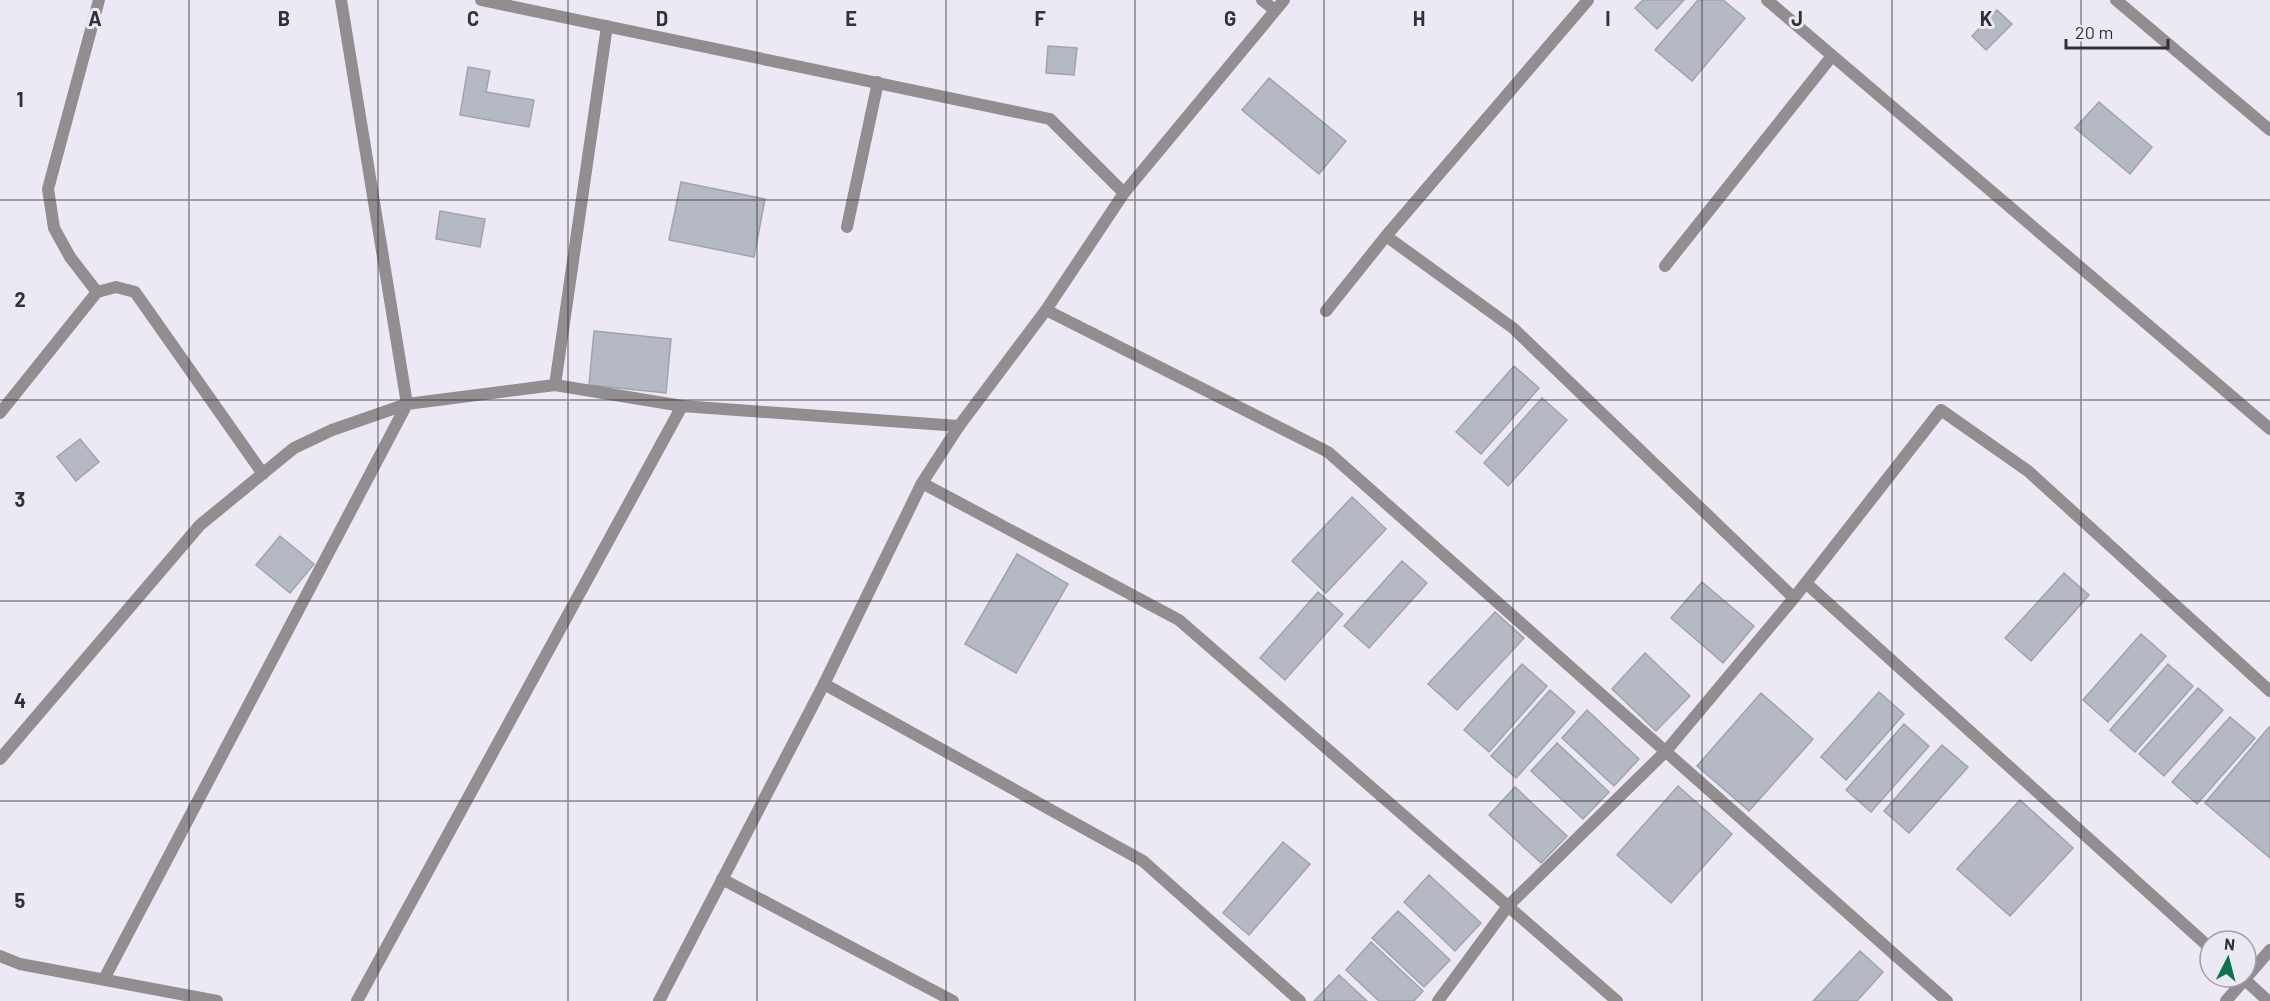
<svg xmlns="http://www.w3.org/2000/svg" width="2270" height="1001" viewBox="0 0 2270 1001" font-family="Barlow,sans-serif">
  <rect width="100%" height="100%" fill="#ece9f4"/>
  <path fill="#b5b9c3" stroke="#9fa3ad" stroke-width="1.5" d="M1643 0H1684L1657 29 1635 8Z
    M1698 0H1723L1745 18 1692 81 1655 50Z
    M1997 10 2012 24 1986 50 1972 36Z
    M1048 46 1077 48 1074 75 1046 73Z
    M468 67 490 71 486 92 534 100 529 127 460 115Z
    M1269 78 1346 141 1319 174 1242 110Z
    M2099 102 2152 147 2130 174 2075 128Z
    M681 182 765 199 754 257 669 240Z
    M440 211 485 219 480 247 436 239Z
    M594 331 671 339 666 393 589 385Z
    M1514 366 1539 388 1481 454 1456 432Z
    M1542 398 1567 420 1508 486 1484 463Z
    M80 439 99 462 76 481 57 457Z
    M1352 497 1386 529 1326 593 1292 561Z
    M280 536 314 564 290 593 256 565Z
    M1017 554 1068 584 1016 673 965 644Z
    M1402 561 1427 583 1369 648 1344 626Z
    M2064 573 2089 595 2031 661 2005 638Z
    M1702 582 1754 626 1723 663 1671 618Z
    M1318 592 1343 614 1285 680 1260 658Z
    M1495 612 1524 638 1457 710 1428 684Z
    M2141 634 2166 656 2108 722 2083 700Z
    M1645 653 1690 696 1656 731 1612 689Z
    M1522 664 1547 686 1489 752 1464 730Z
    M2168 664 2193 686 2135 752 2110 730Z
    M2198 688 2223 710 2164 776 2139 754Z
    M1550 690 1575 712 1516 778 1491 756Z
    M1879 692 1904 714 1846 780 1821 757Z
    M1761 693 1813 739 1749 811 1697 766Z
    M1587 710 1639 759 1614 786 1562 738Z
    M2230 717 2255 738 2197 804 2172 782Z
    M1904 724 1929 746 1871 812 1846 790Z
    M2269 727 2270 728V858L2205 803Z
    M1557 743 1609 792 1583 819 1531 771Z
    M1942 745 1968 767 1909 833 1884 811Z
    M1678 786 1732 834 1671 903 1617 855Z
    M1515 787 1567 836 1541 863 1489 815Z
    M2020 800 2073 848 2010 916 1957 869Z
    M1283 842 1310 864 1249 935 1223 913Z
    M1429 875 1481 923 1455 951 1404 902Z
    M1398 911 1450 960 1424 987 1372 938Z
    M1371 942 1423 991 1414 1001H1379L1346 970Z
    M1860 951 1883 972 1857 1001H1813Z
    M1339 975 1367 1001H1314Z"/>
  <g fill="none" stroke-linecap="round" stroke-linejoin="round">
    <path stroke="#918d91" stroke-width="12" d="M481 0 1050 119 1124 193
      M1262 0 1275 10
      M1767 0 2270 429
      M847 227 878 82
      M1386 236 1513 328 1794 598 1666 751 1508 906 1438 1001
      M1665 266 1832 56
      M97 292 70 257 54 228 48 189 99 0
      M1046 310 1328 452 1947 1001
      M1326 311 1386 236 1588 0
      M555 385 607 26
      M0 413 97 292 116 287 135 292 263 474
      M922 483 1179 620 1617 1001
      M1807 584 2210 948
      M1794 598 1941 410 2028 471 2270 691
      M824 684 1143 861 1300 1001
      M0 759 200 525 294 448 332 430 407 404 555 385 682 406 959 426
      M722 879 953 1001
      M0 956 20 964 217 1001
      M2242 977 2268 1001
      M104 979 407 404 341 0
      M357 1001 682 406
      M2226 1001 2270 950"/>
    <path stroke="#918d91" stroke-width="12" d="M2116 0 2270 130
      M659 1001 824 684 922 483 959 426 1046 310 1124 193 1284 0"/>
  </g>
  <path fill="none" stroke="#323136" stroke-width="1.5" stroke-opacity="0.55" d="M189 0V1001M378 0V1001M568 0V1001M757 0V1001M946 0V1001M1135 0V1001M1324 0V1001M1513 0V1001M1702 0V1001M1892 0V1001M2081 0V1001M0 200H2270M0 400H2270M0 601H2270M0 801H2270"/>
  <g font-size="20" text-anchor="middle" font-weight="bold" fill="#323136" stroke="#ece9f4" stroke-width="6" stroke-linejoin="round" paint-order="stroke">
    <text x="95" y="26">A</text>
    <text x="284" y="26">B</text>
    <text x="473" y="26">C</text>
    <text x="662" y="26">D</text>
    <text x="851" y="26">E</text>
    <text x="1040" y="26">F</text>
    <text x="1230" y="26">G</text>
    <text x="1419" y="26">H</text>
    <text x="1608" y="26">I</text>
    <text x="1797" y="26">J</text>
    <text x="1986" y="26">K</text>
    <text x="20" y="107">1</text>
    <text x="20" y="307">2</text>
    <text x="20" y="507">3</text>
    <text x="20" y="708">4</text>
    <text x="20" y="908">5</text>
  </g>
  <g transform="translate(2228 959) rotate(6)"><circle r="28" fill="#ece9f4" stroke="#a29fa8" stroke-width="1.5"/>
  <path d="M0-4.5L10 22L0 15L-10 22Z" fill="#0b744d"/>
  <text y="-9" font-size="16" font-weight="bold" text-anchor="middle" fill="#323136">N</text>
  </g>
  <path d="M2066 39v9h102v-9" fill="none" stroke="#323136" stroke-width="3"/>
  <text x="2075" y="39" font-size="18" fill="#323136" stroke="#ece9f4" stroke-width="4.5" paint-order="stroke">20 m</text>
</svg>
